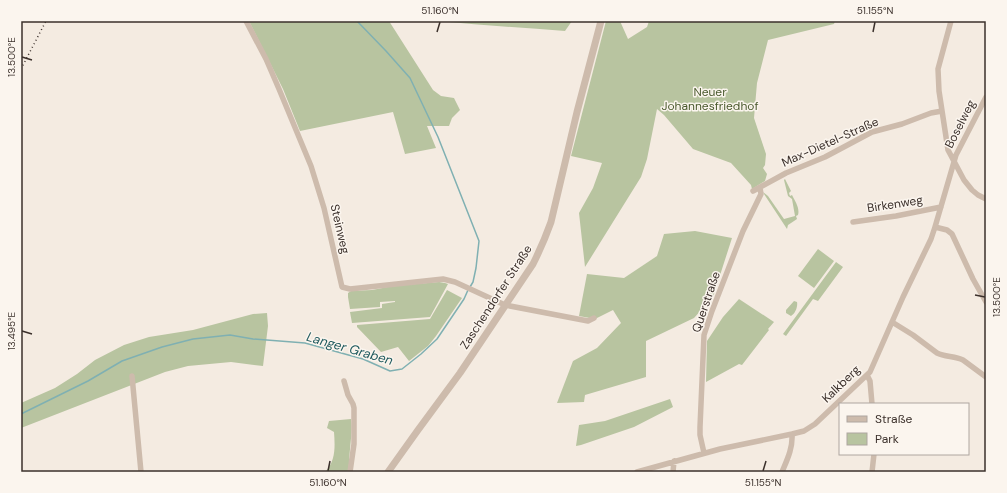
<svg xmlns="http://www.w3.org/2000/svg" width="1007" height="493" viewBox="0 0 1007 493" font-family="'DM Sans',sans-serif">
  <rect width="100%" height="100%" fill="#f4ebe1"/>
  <path fill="#b8c4a0" d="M249 21H389L433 90 441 96 454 98 460 110 452 118 449 126H427L436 148 405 154 393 112 300 131 283 89Z
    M438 21H572L565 31C523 28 481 25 438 21Z
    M606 21H620L628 39 647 27 649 21H835L834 24 768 40 757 83 754 118 766 154 765 165 763 168 767 174 765 181 752 189 751 185 731 163 693 149 664 115 657 109 647 159 641 177 585 267 579 213 593 188 602 163 571 156Z
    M785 179 791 191 789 193 790 196 792 195C795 201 800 208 798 215L796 216 797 219 788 225 787 229 764 194 763 192 768 196 784 219 795 216 792 199 788 196 784 180Z
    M695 231 732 238 713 297 694 318 646 341V377L585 395 584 402 557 403 573 361 597 348 621 323 613 310 595 319 579 316 587 274 624 278 657 256 664 234Z
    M818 249 834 261 814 288 798 276Z
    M836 262 843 267 818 301 813 299 786 336 783 334Z
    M439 282 445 283 448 284 430 317 352 323 350 312 382 308V304L395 302V301L380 302V307L350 309 348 297V293L351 291 372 290 393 286Z
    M447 290 462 298 436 336 428 346 409 361 398 347 381 352 357 327V325L430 319Z
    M739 299 774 322 768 329 769 330 742 365 739 364 706 382 707 341 723 317Z
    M794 301 797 302C798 307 795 314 791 316L786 313V310Z
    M267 313 268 326 263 366 231 362 188 366 165 372 21 428V403L55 388 77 374 95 360 124 345 149 337 193 330 253 314Z
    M670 399 673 407 634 427 581 445 576 446 579 425 605 421Z
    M351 419C353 437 348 454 349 472L331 471 330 472H325C336 461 335 446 334 432L327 428 329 421Z"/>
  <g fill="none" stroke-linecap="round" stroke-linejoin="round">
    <path stroke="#7fb0b2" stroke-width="1.5" d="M357 21 386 51 410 78 438 137 479 241 476 268 473 282 470 287
      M21 414 88 381 122 361 162 347 193 339 230 335 253 339 305 343 363 359 390 371 402 369 421 354 437 339 464 299 468 290"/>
    <path stroke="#cdbbac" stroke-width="5.5" d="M246 21 266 59 279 89 311 166 324 208 342 287 350 289 443 279 455 282 505 305 588 321 594 318
      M951 21 938 69 939 91 948 150 964 180 972 190 978 195 986 199
      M753 191 786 173 825 157 872 132 902 124 931 113 942 111
      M853 222 896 216 941 207
      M935 227 947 230 952 234 973 279 986 302
      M892 322 913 335 937 353C945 357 955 356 963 360L986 377
      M867 375 870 381 872 404
      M132 376 141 472
      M344 381 348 395 353 404 354 408V444L350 472
      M704 453 700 435V427L704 335 712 311 743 231 761 194 760 188
      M637 472 720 449 792 434 804 431 815 424 870 372 903 297 931 239 935 227 956 155 986 97
      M673 472 674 461
      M782 472C787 460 793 448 792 434
      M872 472 874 454"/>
    <path stroke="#cdbbac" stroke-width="7" d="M388 472 418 430 460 373 533 264C540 250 546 236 551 222L577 112 601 21"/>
    <path stroke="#3b302b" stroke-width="1.5" stroke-dasharray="1 3" stroke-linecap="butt" d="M21 69 46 21"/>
  </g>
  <path fill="none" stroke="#3b302b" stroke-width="1.5" d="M437 32 440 22M873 32 875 22M22 57 32 60M975 295 985 297M22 331 32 334M328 471 330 461M763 471 766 461"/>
  <g text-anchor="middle" stroke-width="3" stroke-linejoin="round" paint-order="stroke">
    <g font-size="12" fill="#4a5a2e" stroke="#fbf5ee">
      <text x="710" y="96">Neuer<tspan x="710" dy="14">Johannesfriedhof</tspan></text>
    </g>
    <g font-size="12" fill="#3b302b" stroke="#fbf5ee">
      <text transform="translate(960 124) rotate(-63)" y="4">Boselweg</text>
      <text transform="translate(830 142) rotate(-24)" y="4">Max-Dietel-Straße</text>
      <text transform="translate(895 204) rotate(-9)" y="4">Birkenweg</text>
      <text transform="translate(340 229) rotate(77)" y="4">Steinweg</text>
      <text transform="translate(496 297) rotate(-57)" y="4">Zaschendorfer Straße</text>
      <text transform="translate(706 302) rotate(-71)" y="4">Querstraße</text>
      <text transform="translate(841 384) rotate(-44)" y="4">Kalkberg</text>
    </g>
    <g font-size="13" font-style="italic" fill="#1f5a5e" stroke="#fbf5ee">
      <text transform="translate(350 348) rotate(16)" y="5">Langer Graben</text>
    </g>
  </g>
  <rect width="1007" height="493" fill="none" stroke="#fbf5ee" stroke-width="44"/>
  <rect x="839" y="403" width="130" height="52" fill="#fbf5ee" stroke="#aea6a0"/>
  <rect x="847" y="416" width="20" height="6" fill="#cdbbac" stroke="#aea6a0"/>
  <text x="875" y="423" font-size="12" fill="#3b302b">Straße</text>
  <rect x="847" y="433" width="20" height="12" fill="#b8c4a0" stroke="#aea6a0"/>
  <text x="875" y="443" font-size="12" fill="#3b302b">Park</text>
  <rect x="22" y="22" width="963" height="449" fill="none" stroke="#3b302b" stroke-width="1.5"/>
  <g font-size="10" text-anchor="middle" fill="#3b302b">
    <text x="440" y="14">51.160°N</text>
    <text x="875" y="14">51.155°N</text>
    <text transform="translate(11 57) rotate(-90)" y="4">13.500°E</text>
    <text transform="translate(996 297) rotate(-90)" y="4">13.500°E</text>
    <text transform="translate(11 331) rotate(-90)" y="4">13.495°E</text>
    <text x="328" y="486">51.160°N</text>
    <text x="763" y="486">51.155°N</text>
  </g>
</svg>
